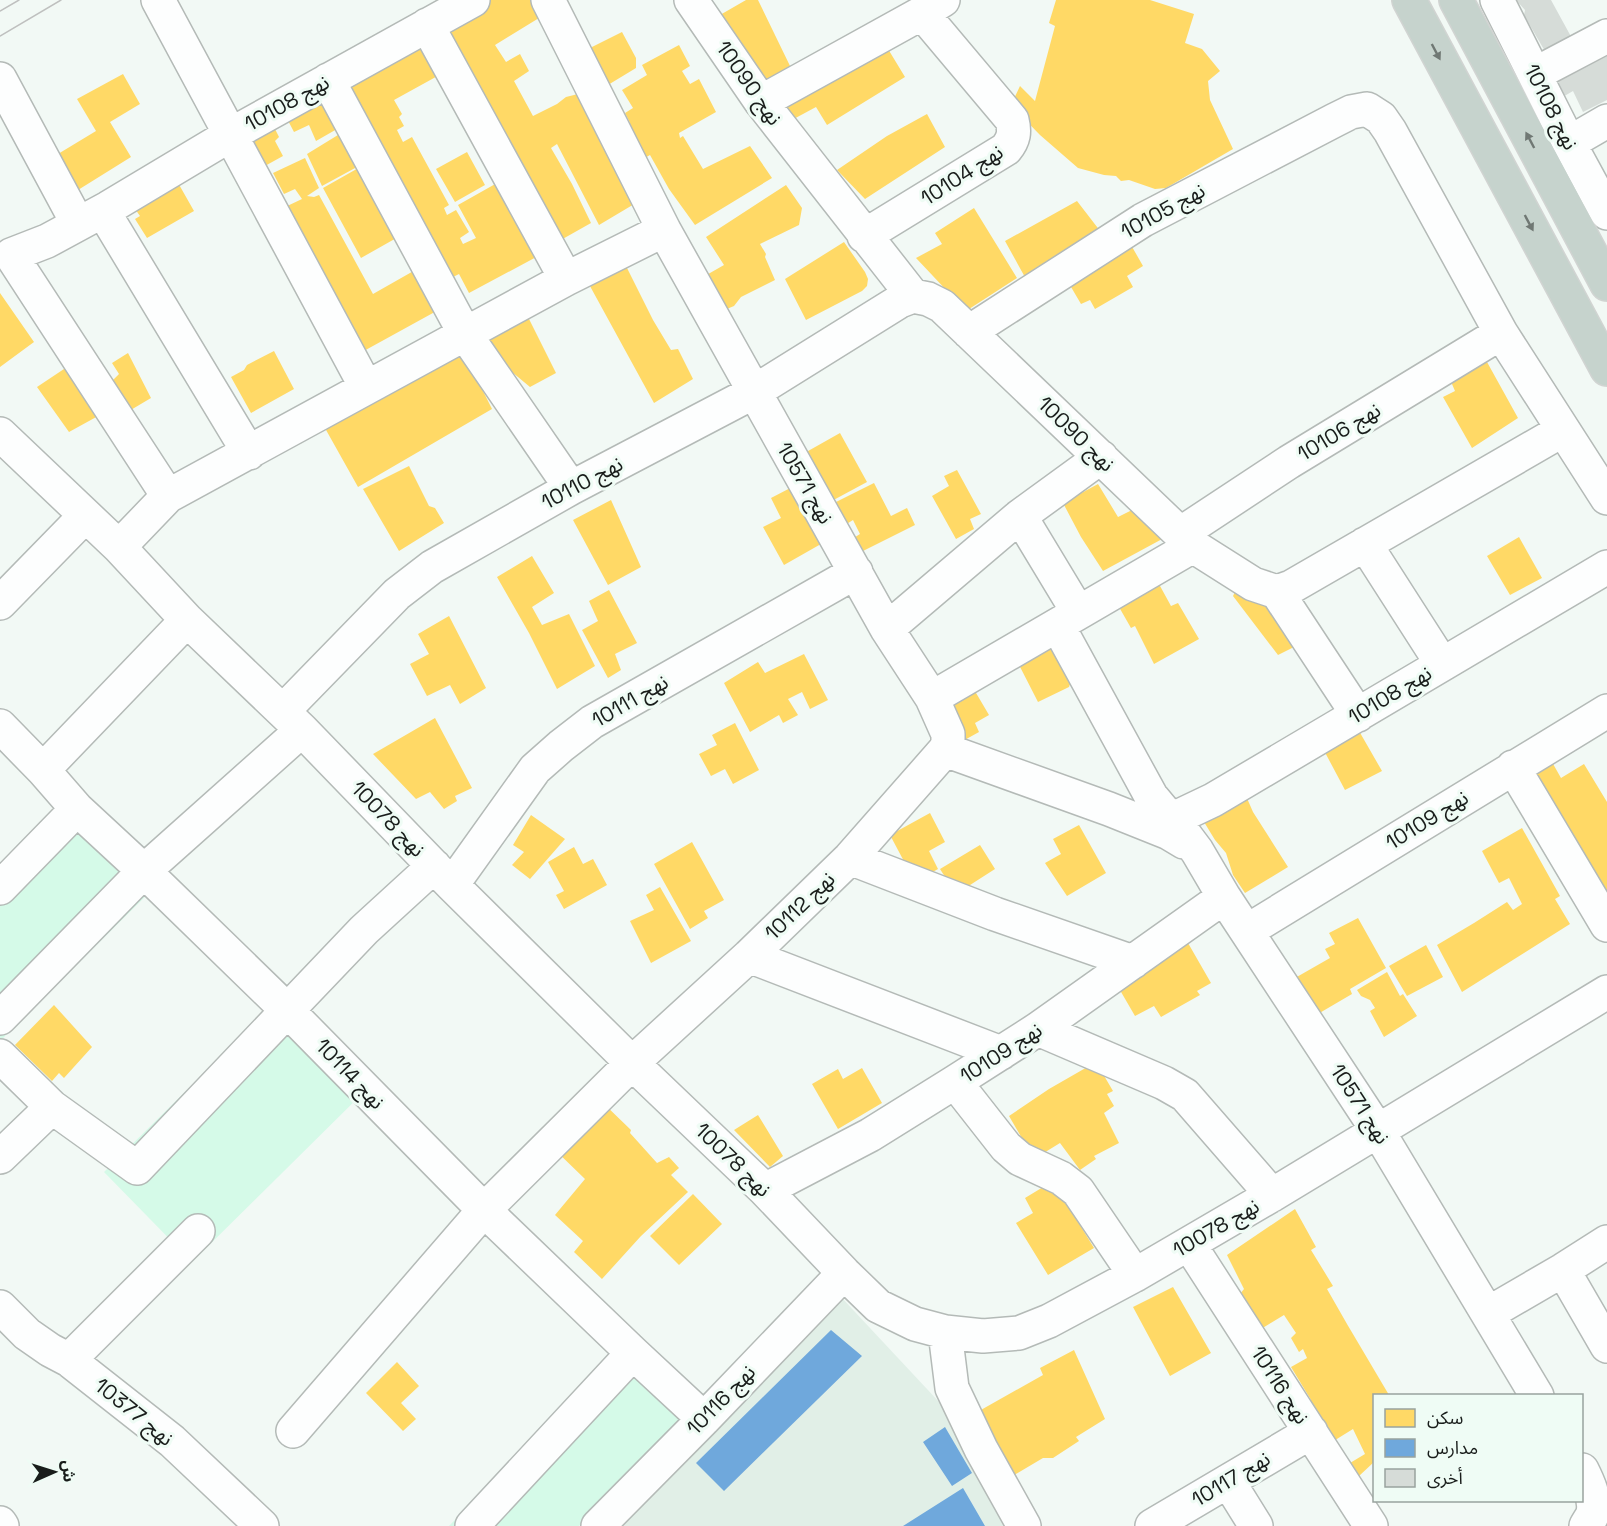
<svg xmlns="http://www.w3.org/2000/svg" width="1607" height="1526" viewBox="0 0 1607 1526" font-family="'Space Grotesk','Noto Sans Arabic',sans-serif">
  <rect width="100%" height="100%" fill="#f2f9f5"/>
  <path fill="#e1efe7" d="M841 1297 941 1404 1012 1526H615Z"/>
  <path fill="#d5fae8" d="M77 791 163 879 0 1041V867Z
    M284 994 372 1084 192 1262 104 1172Z
    M629 1339 696 1404 579 1526H449Z"/>
  <path fill="#ffd966" d="M489 0H538L531 5 539 18 495 45 506 62 520 54 529 71 514 81 533 116 557 104 566 97 586 92 641 200 599 225 557 144 551 148 572 184 591 223 552 245 436 34 470 9Z
    M746 0H758L791 68 757 87 720 15Z
    M1056 0H1150L1194 14 1185 43 1202 49 1220 71 1208 81 1210 100 1233 149 1166 188 1155 189 1129 180 1121 181 1116 176 1104 175 1078 168 1040 135 1011 105 1020 86 1035 101 1055 26 1049 23Z
    M622 32 636 58V68L598 91 584 51Z
    M423 37 443 73 394 100 402 114 399 117 404 126 397 130 403 142 412 137 449 205 444 208 447 215 456 210 469 232 460 238 463 244 476 238 458 205 497 183 540 255 469 293 459 274 441 283 344 87Z
    M885 44 905 77 827 125 816 107 790 121 779 106Z
    M679 45 690 66 682 71 690 84 699 79 716 112 679 133 680 138 683 136 703 169 750 146 772 178 695 225 669 189 650 155 638 162 620 128 630 123 625 113 633 108 622 90 647 75 642 65Z
    M123 74 140 104 110 122 131 157 78 190 53 157 96 131 77 99Z
    M317 93 337 129 316 141 309 125 294 132 284 113Z
    M927 114 945 147 865 199 837 170 887 136Z
    M269 117 279 137 275 141 283 156 254 172 239 134Z
    M351 127 368 161 322 186 307 154Z
    M467 152 485 185 455 202 436 169Z
    M305 158 319 188 307 196 314 197 319 195 373 294 417 269 442 308 362 352 283 208 302 199 295 189 284 194 273 173Z
    M369 162 407 232 361 258 323 188Z
    M173 174 194 211 147 238 135 219 140 216 128 199Z
    M786 185 802 208 799 225 760 244 766 254 765 257 775 280 741 297 734 306 722 311 703 277 724 265 706 237Z
    M1077 201 1104 236 1026 279 1005 241Z
    M974 208 1017 278 966 311 916 258 942 244 935 233Z
    M1127 238 1143 266 1127 276 1133 287 1095 309 1090 300 1081 304 1064 275Z
    M844 242 865 272 868 279 867 286 862 291 806 320 785 279Z
    M622 258 653 320 671 350 678 349 693 379 654 403 585 277Z
    M0 293 34 342 0 367Z
    M524 309 556 373 530 387 512 372 483 333Z
    M468 342 477 379 492 409 358 487 321 421Z
    M274 351 294 389 251 413 231 377 244 370 247 365Z
    M128 353 151 398 124 414 107 386 119 374 112 363Z
    M76 361 109 410 69 432 37 387Z
    M1487 362 1518 418 1472 448 1443 397 1455 391 1449 377Z
    M840 433 867 482 828 503 823 479 801 455Z
    M409 466 429 506 435 508 444 523 399 551 363 489Z
    M957 470 981 514 970 519 974 529 956 539 932 496 949 486 944 476Z
    M874 483 891 516 907 508 915 525 859 553 852 539 860 534 853 520 845 525 834 503Z
    M798 484 828 540 784 565 763 527 781 518 771 498Z
    M1098 484 1118 517 1132 510 1164 538 1103 571 1081 537 1063 503Z
    M611 500 641 567 608 585 573 520Z
    M1519 537 1542 578 1510 595 1487 556Z
    M532 556 554 593 532 607 542 625 569 614 595 666 557 689 529 633 497 577Z
    M1154 575 1171 606 1178 603 1199 639 1154 664 1135 626 1131 628 1115 600Z
    M609 590 637 643 615 654 621 670 608 678 582 630 598 621 589 601Z
    M1235 592 1281 603 1304 642 1278 655 1233 596Z
    M449 616 486 688 460 704 450 685 427 696 410 664 429 654 418 634Z
    M1051 643 1071 681 1069 687 1038 702 1016 659Z
    M804 654 828 700 810 709 802 692 788 699 798 715 783 723 779 715 750 732 724 683 758 662 765 673Z
    M969 681 989 715 975 723 979 732 961 742 937 700Z
    M435 718 472 788 455 796 457 801 444 809 430 792 416 799 373 754Z
    M735 723 759 770 733 784 725 769 711 776 699 754 717 745 712 735Z
    M1355 724 1382 771 1345 790 1320 743Z
    M1548 755 1561 778 1584 764 1607 802V915L1523 769Z
    M1246 796 1253 812 1288 867 1245 893 1233 875 1226 853 1215 840 1201 817Z
    M930 813 945 842 929 851 938 869 915 882 890 835Z
    M531 815 565 839 530 879 512 865 524 852 513 845Z
    M1079 825 1106 873 1067 896 1045 863 1061 854 1053 839Z
    M1522 828 1560 896 1555 899 1570 924 1462 992 1437 945 1474 923 1507 902 1513 910 1522 904 1509 878 1499 883 1482 851Z
    M692 842 724 900 704 911 708 918 690 929 654 864Z
    M980 845 995 869 956 894 940 869Z
    M574 847 583 864 593 859 607 885 564 909 556 895 564 891 548 862Z
    M660 887 691 941 651 963 630 921 654 910 646 895Z
    M1358 918 1386 968 1350 989 1352 994 1311 1018 1288 982 1330 958 1325 949 1335 944 1329 933Z
    M1188 943 1211 983 1197 991 1200 995 1161 1017 1154 1006 1135 1016 1117 985Z
    M1426 945 1443 977 1407 996 1389 966Z
    M1387 972 1400 996 1403 994 1417 1016 1384 1037 1370 1011 1375 1008 1370 1000 1361 996 1357 990Z
    M54 1005 92 1047 64 1078 59 1073 52 1081 15 1045Z
    M1096 1062 1113 1091 1107 1094 1114 1106 1104 1113 1119 1143 1094 1156 1096 1159 1080 1170 1060 1143 1034 1159 1009 1116 1049 1089Z
    M862 1068 882 1103 838 1129 812 1084 838 1069 843 1079Z
    M601 1101 631 1130 630 1133 657 1163 669 1157 679 1168 671 1175 688 1192 641 1236 602 1279 574 1252 583 1241 555 1215 585 1179 553 1148Z
    M758 1115 783 1156 770 1167 734 1130Z
    M1053 1181 1094 1248 1048 1275 1016 1223 1033 1213 1025 1198Z
    M693 1194 722 1224 679 1265 650 1236Z
    M1295 1209 1316 1247 1311 1250 1333 1286 1327 1289 1347 1324 1389 1395H1374V1462L1359 1476 1350 1463 1365 1454 1353 1429 1332 1442 1306 1403 1311 1400 1291 1367 1307 1358 1303 1349 1299 1352 1291 1338 1296 1333 1284 1315 1261 1329 1240 1294 1244 1289 1227 1255Z
    M1173 1287 1211 1353 1170 1376 1133 1307Z
    M1074 1350 1105 1419 1076 1437 1079 1441 1053 1458H1043L1009 1478 972 1415 1043 1375 1040 1368Z
    M397 1362 419 1386 401 1403 416 1419 403 1431 366 1393Z"/>
  <path fill="#6fa8dc" d="M831 1330 862 1356 724 1491 696 1463Z
    M945 1427 972 1473 952 1486 923 1442Z
    M963 1488 985 1526H903Z"/>
  <path fill="#d6dcd8" d="M1516 0H1551L1574 42 1546 53 1524 15 1525 10Z
    M1607 43V100L1583 112 1573 91 1561 98 1548 78Z"/>
  <g fill="none" stroke-linecap="round" stroke-linejoin="round">
    <defs>
      <path id="minor" d="M158 0 366 387
        M691 0 761 102 913 296 928 299 942 306 1193 546 1253 584 1277 592 1291 587 1563 430
        M1497 0 1569 143 1607 213
        M427 25 566 279
        M1535 74 1607 36
        M0 79 78 224
        M328 80 465 334 566 279 664 230
        M761 102 922 13 943 0
        M1569 143 1607 121
        M103 211 249 453
        M864 236 1006 149C1014 139 1015 132 1012 120L922 13
        M969 332 1143 220 1335 120 1351 112 1367 109 1381 118 1390 131 1501 333 1607 498
        M0 434 119 547 187 620 302 730 452 885 632 1063 765 1190 844 1273 878 1306 915 1324 945 1332 983 1336 1019 1333 1049 1321 1135 1275 1272 1195 1607 992
        M168 496 11 255 47 241 108 208 230 135 473 0
        M1020 516 1078 612
        M1180 534 1289 462 1501 333
        M1365 544 1442 664
        M119 547 168 496 465 334 571 488
        M1277 592 1358 715
        M0 603 85 516
        M1058 626 1151 796 1171 820 1179 827 1197 851 1224 897 1378 1131 1537 1396
        M887 629 1020 516 1101 457
        M932 698 1193 546
        M283 711 397 594 432 567 571 488 754 392 900 301 913 296
        M0 726 43 770 77 809 144 871 287 1010 484 1210 633 1353 704 1419
        M945 750 1109 809 1169 833 1184 842
        M1513 767 1607 925
        M43 770 187 620
        M1171 820 1213 800 1607 567
        M850 858 995 914 1133 962
        M452 885 535 769 561 746 592 722 856 572
        M0 888 77 809
        M1247 931 1607 711
        M749 956 1001 1053
        M0 1018 144 871 302 730
        M1038 1029 1164 1083 1185 1095 1272 1195
        M0 1056 52 1107 137 1168 364 930 434 866
        M955 1082 1006 1147 1020 1159 1061 1178 1078 1191 1135 1275
        M0 1157 52 1107
        M765 1190 870 1135 955 1082 1038 1029 1224 897
        M1189 1244 1371 1526
        M1563 1270 1607 1346
        M0 1307 27 1334 50 1350 69 1360 172 1441 262 1526
        M1489 1313 1563 1270 1607 1242
        M945 1332 952 1388 981 1449 1024 1526
        M69 1360 198 1231
        M293 1431 484 1210 632 1063 749 956 850 858 945 750 948 743V734L932 698 887 629 664 230 548 0
        M1582 1470C1588 1482 1596 1499 1593 1513 1592 1517 1588 1522 1586 1526
        M1228 1481 1256 1526
        M0 1523 2 1526
        M472 1526 633 1353
        M598 1526 704 1419 844 1273
        M1152 1526 1311 1432"/>
      <path id="highway" d="M1409 0 1607 369
        M1456 0 1607 284"/>
    </defs>
    <use href="#minor" stroke="#b4bab7" stroke-width="36"/>
    <use href="#highway" stroke="#d1d4d2" stroke-width="36"/>
    <use href="#minor" stroke="#fdfefe" stroke-width="33"/>
    <use href="#highway" stroke="#c6d3cd" stroke-width="33"/>
    <path stroke="#bfc0bf" stroke-width="1.5" d="M0 11 19 0
      M0 36 61 0"/>
  </g>
  <defs><path id="oneway-solid" d="M-6-.8H1V-3.2L6.5 0L1 3.2V.8H-6Z" transform="scale(1.5)"/></defs>
  <g fill="#707874">
    <use href="#oneway-solid" transform="translate(1436 52) rotate(62)"/>
    <use href="#oneway-solid" transform="translate(1530 140) rotate(-118)"/>
    <use href="#oneway-solid" transform="translate(1529 223) rotate(62)"/>
  </g>
  <g text-anchor="middle" stroke-width="6" stroke-linejoin="round" paint-order="stroke">
    <g font-size="21" fill="#191d1b" stroke="#effcf5">
      <text transform="translate(749 83) rotate(55)" y="7">نهج 10090</text>
      <text transform="translate(287 103) rotate(-29)" y="7">نهج 10108</text>
      <text transform="translate(1551 107) rotate(63)" y="7">نهج 10108</text>
      <text transform="translate(962 175) rotate(-33)" y="7">نهج 10104</text>
      <text transform="translate(1163 211) rotate(-29)" y="7">نهج 10105</text>
      <text transform="translate(1339 432) rotate(-31)" y="7">نهج 10106</text>
      <text transform="translate(1076 434) rotate(44)" y="7">نهج 10090</text>
      <text transform="translate(582 483) rotate(-28)" y="7">نهج 10110</text>
      <text transform="translate(805 483) rotate(60)" y="7">نهج 10571</text>
      <text transform="translate(1390 695) rotate(-31)" y="7">نهج 10108</text>
      <text transform="translate(630 701) rotate(-30)" y="7">نهج 10111</text>
      <text transform="translate(388 819) rotate(46)" y="7">نهج 10078</text>
      <text transform="translate(1427 820) rotate(-32)" y="7">نهج 10109</text>
      <text transform="translate(800 906) rotate(-44)" y="7">نهج 10112</text>
      <text transform="translate(1001 1053) rotate(-33)" y="7">نهج 10109</text>
      <text transform="translate(350 1074) rotate(46)" y="7">نهج 10114</text>
      <text transform="translate(1360 1104) rotate(57)" y="7">نهج 10571</text>
      <text transform="translate(733 1160) rotate(44)" y="7">نهج 10078</text>
      <text transform="translate(1216 1228) rotate(-30)" y="7">نهج 10078</text>
      <text transform="translate(1280 1385) rotate(57)" y="7">نهج 10116</text>
      <text transform="translate(721 1400) rotate(-46)" y="7">نهج 10116</text>
      <text transform="translate(134 1412) rotate(39)" y="7">نهج 10377</text>
      <text transform="translate(1231 1479) rotate(-31)" y="7">نهج 10117</text>
    </g>
  </g>
  <rect x="1373" y="1394" width="210" height="108" fill="#effcf5" stroke="#99a39e" stroke-width="1.5"/>
  <rect x="1385" y="1409" width="30" height="18" fill="#ffd966" stroke="#99a39e" stroke-width="1.5"/>
  <text x="1427" y="1424" font-size="18" fill="#191d1b">سكن</text>
  <rect x="1385" y="1439" width="30" height="18" fill="#6fa8dc" stroke="#99a39e" stroke-width="1.5"/>
  <text x="1427" y="1454" font-size="18" fill="#191d1b">مدارس</text>
  <rect x="1385" y="1469" width="30" height="18" fill="#d6dcd8" stroke="#99a39e" stroke-width="1.5"/>
  <text x="1427" y="1484" font-size="18" fill="#191d1b">أخرى</text>
  <g transform="translate(54 1472) rotate(87)" stroke="#effcf5" stroke-width="4.5" paint-order="stroke">
  <path d="M0-4.5L10 22L0 15L-10 22Z" fill="#191d1b"/>
  <text y="-9" font-size="16" font-weight="bold" text-anchor="middle" fill="#191d1b">ش</text>
  </g>
</svg>
